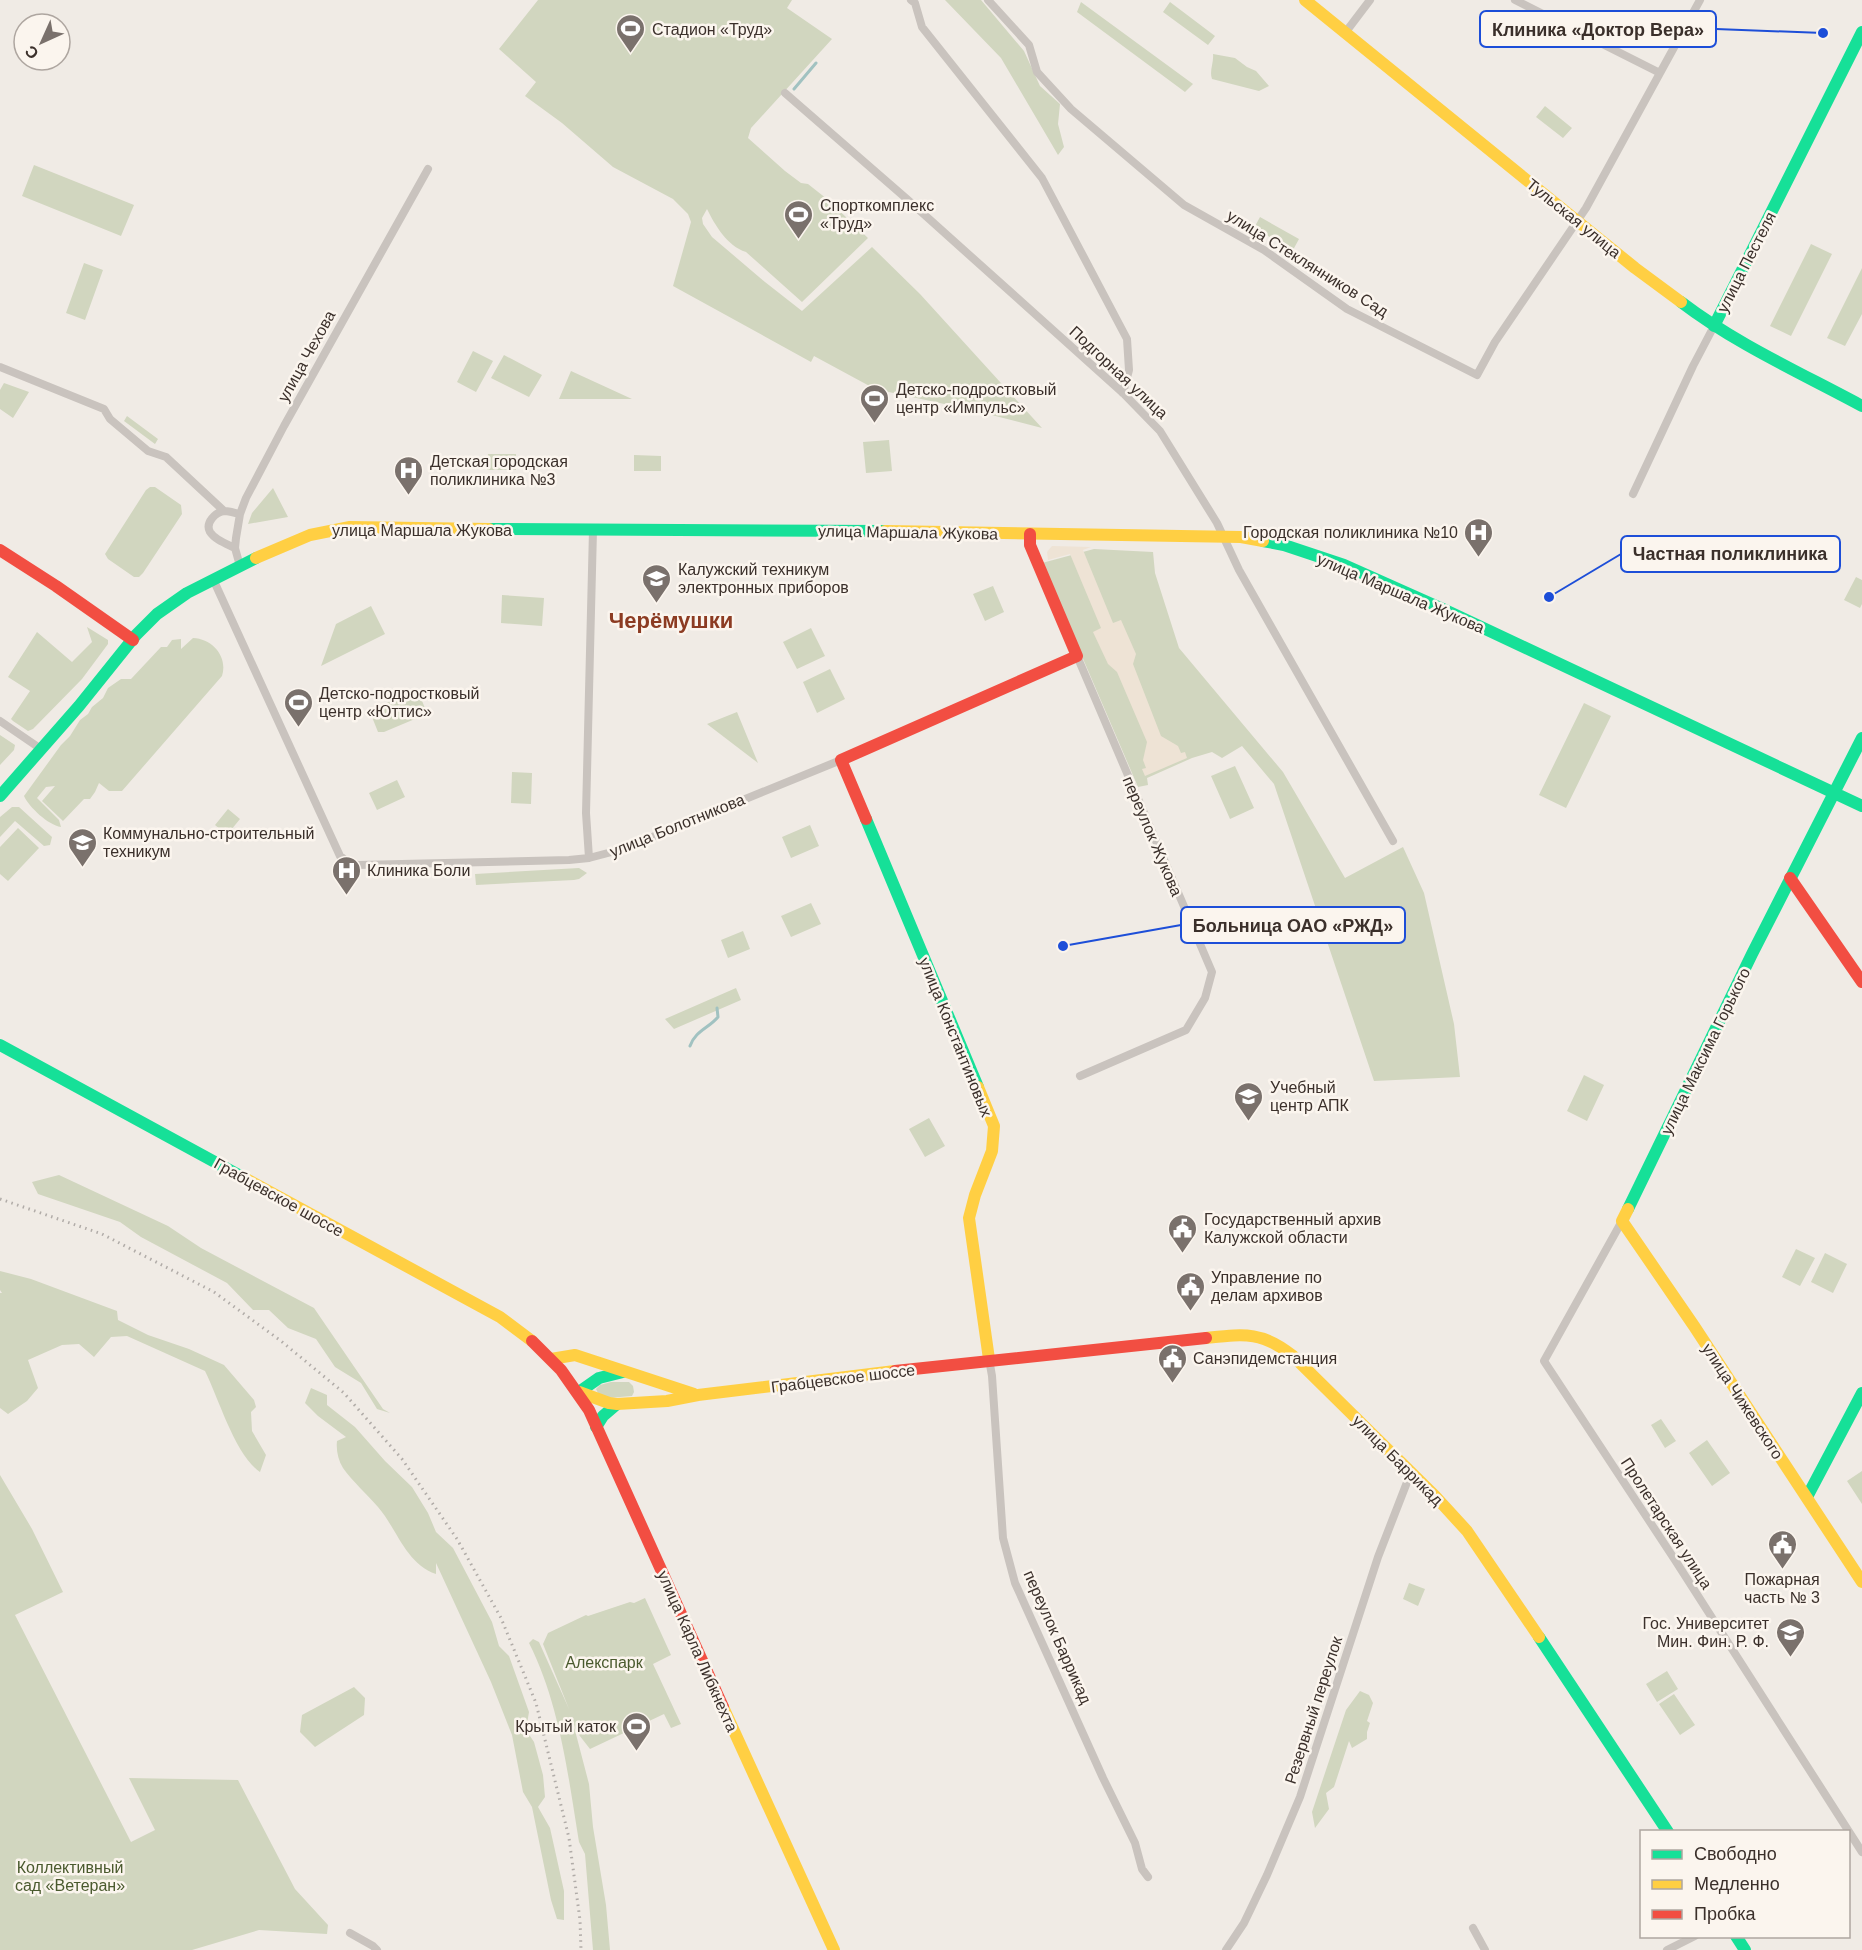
<svg xmlns="http://www.w3.org/2000/svg" width="1862" height="1950" viewBox="0 0 1862 1950" font-family="Helvetica,sans-serif">
  <rect width="100%" height="100%" fill="#f0ebe5"/>
  <path fill="#d1d6bf" d="M538 0H792L787 8 832 39 751 128 748 138 785 171 801 183 808 184 827 199 868 238 802 302 746 252C727 246 715 225 707 209L702 218 703 224 712 237 765 282 802 311 872 247 920 294 1042 428 972 410 875 389 814 356 811 362 673 286 691 222 688 214 673 199 613 167 562 123 525 96 536 82 499 49Z
    M945 0H981L1024 51 1040 86 1060 104 1058 124 1064 147 1058 155 1001 58Z
    M1081 2 1193 84 1185 92 1077 12Z
    M1170 2 1215 36 1208 45 1163 12Z
    M1547 23 1567 34 1559 48 1539 33Z
    M1213 54 1235 58 1247 67 1256 71 1269 86 1259 91 1212 79C1209 71 1214 63 1213 54Z
    M1545 106 1572 128 1563 138 1536 117Z
    M34 165 134 205 121 236 22 196Z
    M1260 217 1299 239 1293 250 1254 228Z
    M1811 244 1832 254 1791 336 1770 326Z
    M84 263 103 270 85 320 66 313Z
    M1862 268V314L1845 346 1827 338Z
    M473 351 493 361 476 392 457 382Z
    M504 355 542 375 529 397 491 378Z
    M571 371 632 399H559Z
    M4 383 29 392 13 418 0 409V390Z
    M127 416 158 439 155 444 124 421Z
    M889 440 892 471 866 473 863 442Z
    M488 454H516V470H487Z
    M634 455 661 456V471H634Z
    M150 487H155L181 505 182 514 143 573 139 577H134L108 559 105 554 146 490Z
    M273 488 288 517 248 524 252 513Z
    M1094 549 1153 552 1155 573 1179 648 1283 772 1345 878 1403 847 1424 893 1454 1024 1460 1077 1374 1081 1274 784 1242 746 1222 758 1212 752 1192 758 1147 778 1148 785 1138 787 1042 563Z
    M1856 577 1862 580V604L1860 608 1844 600Z
    M993 586 1004 612 985 621 973 594Z
    M502 595 544 598 542 626 501 623Z
    M371 606 385 634 321 666 336 624Z
    M87 627 108 640V644L82 679 33 729 28 731 13 721 11 719 30 691 8 677 37 632 72 662 92 642Z
    M811 628 825 656 797 669 783 642Z
    M193 638C213 639 228 657 222 676L122 791H109L99 783 95 792 90 799H84L63 821 42 801 55 786 46 787 37 798 59 820 61 827C48 825 29 807 24 796L61 745 70 736 80 720 88 714 92 707 103 698 108 688 121 679H131L161 647H167L172 640 181 639V649Z
    M830 669 845 699 817 713 803 682Z
    M412 692 419 693 426 711 422 716 384 732H378L370 712 373 709Z
    M1584 703 1611 716 1566 808 1539 795Z
    M737 712 758 763 707 724Z
    M0 735 15 745 14 750 0 765Z
    M1235 766 1254 808 1230 819 1211 776Z
    M512 772 532 773 531 804 511 803Z
    M397 780 405 797 377 810 369 793Z
    M12 807H19L52 837 50 845 44 846 15 821 0 837V817Z
    M228 809 240 819 227 835 215 825Z
    M810 825 819 846 791 858 782 837Z
    M18 828 39 848 8 881 0 874V847Z
    M579 868 587 873 579 879 574 880 476 885 475 874Z
    M811 903 821 924 791 937 781 916Z
    M743 931 750 949 728 958 721 940Z
    M736 988 741 1000 674 1029 665 1019Z
    M1584 1075 1604 1085 1587 1121 1567 1111Z
    M929 1118 945 1146 925 1157 909 1129Z
    M59 1175 168 1226 201 1248 314 1308 383 1409 390 1413 377 1409 361 1383 335 1367 316 1339 288 1328 269 1310H253L227 1283 141 1237 120 1222 38 1194 32 1182Z
    M1796 1249 1815 1258 1800 1286 1782 1277Z
    M1825 1253 1847 1264 1833 1293 1811 1282Z
    M0 1271 31 1279 117 1311 118 1320 148 1335 189 1349 224 1365 254 1400 256 1407 251 1412 252 1431 266 1455 260 1472C235 1455 219 1399 205 1371L127 1336 111 1337 94 1357 79 1344 62 1345 28 1360 38 1388 27 1401 8 1414 0 1408V1293H2L0 1290Z
    M611 1382H629L633 1386 634 1392 632 1396 608 1398 599 1395 596 1389 600 1385Z
    M311 1388 327 1395V1405L355 1427 385 1461 412 1487 428 1513 436 1532 453 1548 492 1622 499 1646 509 1656 529 1712 526 1730 534 1742 543 1775 545 1797 538 1807 550 1828 564 1891V1920L557 1919 551 1900 532 1807 523 1792 512 1735 491 1682 436 1563V1574C406 1564 397 1529 378 1507 367 1494 353 1482 343 1468 338 1460 336 1450 337 1441L346 1437 318 1416 305 1403Z
    M1661 1419 1676 1441 1665 1448 1651 1425Z
    M1707 1440 1730 1473 1712 1486 1689 1453Z
    M1862 1471V1504L1847 1481Z
    M0 1475 32 1529 63 1592 15 1615 131 1842 155 1830 129 1778 238 1780 295 1889 328 1925 327 1934 259 1930 192 1950H0Z
    M1409 1583 1425 1589 1418 1606 1403 1599Z
    M645 1598 671 1655 653 1664 681 1724 671 1728 664 1714 590 1749 576 1731 572 1719 589 1784 593 1827 606 1905 610 1950H593L585 1854 579 1842C568 1775 560 1705 529 1643L533 1639 539 1642 569 1709 543 1644 548 1633 586 1615 588 1616 630 1602 634 1603Z
    M1667 1671 1678 1689 1657 1702 1646 1684Z
    M354 1687 365 1698 364 1715 315 1747 300 1732 302 1715Z
    M1360 1691 1369 1695 1373 1703 1367 1721 1370 1723 1367 1732V1739L1352 1748 1349 1741 1334 1787 1326 1793 1329 1809 1315 1828 1312 1812 1346 1710Z
    M1674 1694 1695 1725 1680 1735 1659 1704Z"/>
  <path fill="#eee3d5" d="M1052 546 1091 547 1083 550 1113 623 1121 620 1136 654 1133 664 1161 736 1178 746 1181 753 1185 752 1187 758 1145 776 1142 769 1146 768 1143 760 1147 742 1117 672 1108 664 1093 632 1101 628 1070 554 1048 560 1047 552Z"/>
  <g fill="none" stroke-linecap="round" stroke-linejoin="round">
    <path stroke="#a1c2c1" stroke-width="3" d="M794 89 816 63
      M690 1046C695 1031 709 1028 718 1017L717 1008"/>
    <path stroke="#c9c3be" stroke-width="8" d="M911 0 915 3 922 27 1042 178 1127 339 1129 370 1123 393
      M988 0 1029 45 1037 72 1071 109 1184 205 1264 250 1347 309 1477 375 1495 342 1586 208 1700 0
      M1515 0 1660 73
      M1345 33 1370 0
      M785 93 908 200 1123 393 1160 431 1217 523 1239 570 1393 841
      M0 367 104 409 110 419 148 451 166 457 224 511
      M1633 494 1693 366 1714 326
      M235 548C227 544 215 540 210 532 205 523 215 512 225 511 229 511 235 513 240 514
      M240 566 235 548 236 538 240 514 246 498 284 426 428 169
      M213 579 340 856 349 863 358 865 569 860 589 858 623 849 841 760
      M1077 656 1212 972 1205 998 1186 1030 1080 1076
      M0 721 41 749
      M589 858 586 813 593 530
      M1622 1221 1544 1361 1675 1560 1862 1852
      M989 1359 992 1376 1003 1538 1015 1583 1103 1778 1135 1843 1142 1869 1148 1877
      M1473 1928 1485 1950
      M350 1933 373 1946 377 1950
      M1226 1950 1244 1923 1267 1875 1300 1797 1378 1557 1411 1472
      M1667 1950 1695 1936"/>
    <path stroke="#16e098" stroke-width="12" d="M1681 302C1736 344 1801 373 1862 406
      M1714 326 1862 32
      M489 529 885 531
      M1263 541 1284 545 1344 565 1445 610 1862 806
      M0 796 79 706 136 635 157 614 187 593 256 558
      M866 819 978 1087
      M0 1045 246 1179
      M1628 1209 1752 954 1862 738
      M579 1392 599 1378 623 1372
      M596 1427 603 1416 617 1404
      M1807 1497 1862 1393
      M1539 1637 1668 1832
      M1736 1936 1745 1950"/>
    <path stroke="#ffcf43" stroke-width="12" d="M1305 0 1635 268 1681 302
      M885 531 1241 537 1263 541
      M256 558 310 535 350 527 489 529
      M978 1087 994 1126 992 1151 975 1195 969 1218 989 1359
      M246 1179 500 1317 532 1341
      M1628 1209 1622 1221 1694 1326 1862 1582
      M1206 1338C1244 1334 1262 1331 1293 1356L1435 1496 1467 1531 1539 1637
      M551 1359 575 1355 694 1394
      M579 1392 609 1403 617 1404 667 1401 698 1395 895 1371
      M723 1707 834 1950"/>
    <path stroke="#f24e42" stroke-width="12" d="M0 550 56 586 133 640
      M866 819 841 760 1077 656 1030 545V534
      M1790 878 1862 982
      M532 1341 561 1370 589 1410 723 1707
      M895 1371 1206 1338"/>
    <path stroke="#b1aca8" stroke-width="3" stroke-dasharray="1.5 4.5" stroke-linecap="butt" d="M0 1199 102 1234 214 1292 281 1341 344 1393 402 1459 457 1539 501 1618 536 1703 569 1838 580 1920 581 1950"/>
  </g>
  <defs>
    <symbol id="stadium-pin" viewBox="-11 -11 22 30"><path d="M0 17L-7.5 6A9.5 9.5 0 1 1 7.5 6Z" fill="#7a716c" stroke="#fbf5ee"/><path d="M0-5a6.5 5 0 1 0 0 10a6.5 5 0 1 0 0-10ZM-3.5-1.8h7v3.6h-7Z" fill="#fff"/></symbol>
    <symbol id="hospital-pin" viewBox="-11 -11 22 30"><path d="M0 17L-7.5 6A9.5 9.5 0 1 1 7.5 6Z" fill="#7a716c" stroke="#fbf5ee"/><path d="M-5-5h3v3.5h4V-5h3V5h-3V1.5h-4V5h-3Z" fill="#fff"/></symbol>
    <symbol id="university-pin" viewBox="-11 -11 22 30"><path d="M0 17L-7.5 6A9.5 9.5 0 1 1 7.5 6Z" fill="#7a716c" stroke="#fbf5ee"/><path d="M0-5L7-2L0 1L-7-2ZM-4 1L0 2.5L4 1V4Q0 6-4 4Z" fill="#fff"/></symbol>
    <symbol id="civic-pin" viewBox="-11 -11 22 30"><path d="M0 17L-7.5 6A9.5 9.5 0 1 1 7.5 6Z" fill="#7a716c" stroke="#fbf5ee"/><path d="M-.6-6.5H3V-4.5H.6V-3L4-1V1h2V6H-6V1h2V-1L-.6-3ZM-1.2 2.5V6h2.4V2.5Z" fill="#fff"/></symbol>
  </defs>
  <g fill-rule="evenodd">
    <use href="#stadium-pin" x="614" y="12" width="33" height="45"/>
    <use href="#stadium-pin" x="782" y="198" width="33" height="45"/>
    <use href="#stadium-pin" x="858" y="382" width="33" height="45"/>
    <use href="#hospital-pin" x="392" y="454" width="33" height="45"/>
    <use href="#hospital-pin" x="1462" y="516" width="33" height="45"/>
    <use href="#university-pin" x="640" y="562" width="33" height="45"/>
    <use href="#stadium-pin" x="282" y="686" width="33" height="45"/>
    <use href="#university-pin" x="66" y="826" width="33" height="45"/>
    <use href="#hospital-pin" x="330" y="854" width="33" height="45"/>
    <use href="#university-pin" x="1232" y="1080" width="33" height="45"/>
    <use href="#civic-pin" x="1166" y="1212" width="33" height="45"/>
    <use href="#civic-pin" x="1174" y="1270" width="33" height="45"/>
    <use href="#civic-pin" x="1156" y="1342" width="33" height="45"/>
    <use href="#civic-pin" x="1766" y="1528" width="33" height="45"/>
    <use href="#university-pin" x="1774" y="1616" width="33" height="45"/>
    <use href="#stadium-pin" x="620" y="1710" width="33" height="45"/>
  </g>
  <g text-anchor="middle" stroke-width="5" stroke-linejoin="round" paint-order="stroke">
    <g font-size="16" fill="#3b302b" stroke="#fbf5ee" text-anchor="start">
      <text x="652" y="35">Стадион «Труд»</text>
      <text x="820" y="211">Спорткомплекс<tspan x="820" dy="18">«Труд»</tspan></text>
      <text x="896" y="395">Детско-подростковый<tspan x="896" dy="18">центр «Импульс»</tspan></text>
      <text x="430" y="467">Детская городская<tspan x="430" dy="18">поликлиника №3</tspan></text>
      <text x="1458" y="538" text-anchor="end">Городская поликлиника №10</text>
      <text x="678" y="575">Калужский техникум<tspan x="678" dy="18">электронных приборов</tspan></text>
      <text x="319" y="699">Детско-подростковый<tspan x="319" dy="18">центр «Юттис»</tspan></text>
      <text x="103" y="839">Коммунально-строительный<tspan x="103" dy="18">техникум</tspan></text>
      <text x="367" y="876">Клиника Боли</text>
      <text x="1270" y="1093">Учебный<tspan x="1270" dy="18">центр АПК</tspan></text>
      <text x="1204" y="1225">Государственный архив<tspan x="1204" dy="18">Калужской области</tspan></text>
      <text x="1211" y="1283">Управление по<tspan x="1211" dy="18">делам архивов</tspan></text>
      <text x="1193" y="1364">Санэпидемстанция</text>
      <text x="1782" y="1585" text-anchor="middle">Пожарная<tspan x="1782" dy="18">часть № 3</tspan></text>
      <text x="1769" y="1629" text-anchor="end">Гос. Университет<tspan x="1769" dy="18">Мин. Фин. Р. Ф.</tspan></text>
      <text x="616" y="1732" text-anchor="end">Крытый каток</text>
    </g>
    <g font-size="16" fill="#3b302b" stroke="#fbf5ee">
      <text transform="translate(1574 218) rotate(39)" y="6">Тульская улица</text>
      <text transform="translate(1746 262) rotate(-63)" y="6">улица Пестеля</text>
      <text transform="translate(1308 263) rotate(32)" y="6">улица Стеклянников Сад</text>
      <text transform="translate(306 356) rotate(-61)" y="6">улица Чехова</text>
      <text transform="translate(1119 372) rotate(43)" y="6">Подгорная улица</text>
      <text x="422" y="536">улица Маршала Жукова</text>
      <text transform="translate(908 532) rotate(1)" y="6">улица Маршала Жукова</text>
      <text transform="translate(1401 593) rotate(23)" y="6">улица Маршала Жукова</text>
      <text transform="translate(677 825) rotate(-22)" y="6">улица Болотникова</text>
      <text transform="translate(1153 836) rotate(67)" y="6">переулок Жукова</text>
      <text transform="translate(956 1037) rotate(68)" y="6">улица Константиновых</text>
      <text transform="translate(1705 1051) rotate(-64)" y="6">улица Максима Горького</text>
      <text transform="translate(279 1197) rotate(29)" y="6">Грабцевское шоссе</text>
      <text transform="translate(843 1378) rotate(-7)" y="6">Грабцевское шоссе</text>
      <text transform="translate(1743 1401) rotate(57)" y="6">улица Чижевского</text>
      <text transform="translate(1398 1460) rotate(45)" y="6">улица Баррикад</text>
      <text transform="translate(1667 1523) rotate(57)" y="6">Пролетарская улица</text>
      <text transform="translate(1058 1637) rotate(66)" y="6">переулок Баррикад</text>
      <text transform="translate(698 1651) rotate(66)" y="6">улица Карла Либкнехта</text>
      <text transform="translate(1313 1710) rotate(-72)" y="6">Резервный переулок</text>
    </g>
    <g font-size="16" fill="#4a5a2e" stroke="#fbf5ee">
      <text x="604" y="1668">Алекспарк</text>
      <text x="70" y="1873">Коллективный<tspan x="70" dy="18">сад «Ветеран»</tspan></text>
    </g>
    <g font-size="22" font-weight="bold" fill="#8c3b22" stroke="#fbf5ee">
      <text x="671" y="628">Черёмушки</text>
    </g>
  </g>
  <path fill="none" stroke="#1d4ed8" stroke-width="2" d="M1823 33L1716 29M1549 597L1621 554M1063 946L1181 925"/>
  <g fill="#1d4ed8" stroke="#fbf5ee" stroke-width="2">
    <circle cx="1823" cy="33" r="6"/>
    <circle cx="1549" cy="597" r="6"/>
    <circle cx="1063" cy="946" r="6"/>
  </g>
  <g fill="#fbf5ee" stroke="#1d4ed8" stroke-width="2">
    <rect x="1480" y="11" width="236" height="36" rx="6"/>
    <rect x="1621" y="536" width="219" height="36" rx="6"/>
    <rect x="1181" y="907" width="224" height="36" rx="6"/>
  </g>
  <g font-size="18" text-anchor="middle" font-weight="bold" fill="#3b302b">
    <text x="1598" y="36">Клиника «Доктор Вера»</text>
    <text x="1730" y="560">Частная поликлиника</text>
    <text x="1293" y="932">Больница ОАО «РЖД»</text>
  </g>
  <rect x="1640" y="1830" width="210" height="108" fill="#fbf5ee" stroke="#aea6a0" stroke-width="1.5"/>
  <rect x="1652" y="1850" width="30" height="9" fill="#16e098" stroke="#aea6a0" stroke-width="1.5"/>
  <text x="1694" y="1860" font-size="18" fill="#3b302b">Свободно</text>
  <rect x="1652" y="1880" width="30" height="9" fill="#ffcf43" stroke="#aea6a0" stroke-width="1.5"/>
  <text x="1694" y="1890" font-size="18" fill="#3b302b">Медленно</text>
  <rect x="1652" y="1910" width="30" height="9" fill="#f24e42" stroke="#aea6a0" stroke-width="1.5"/>
  <text x="1694" y="1920" font-size="18" fill="#3b302b">Пробка</text>
  <g transform="translate(42 42) rotate(225)"><circle r="28" fill="#fbf5ee" stroke="#aea6a0" stroke-width="1.5"/>
  <path d="M0-4.5L10 22L0 15L-10 22Z" fill="#7a716c"/>
  <text y="-9" font-size="16" font-weight="bold" text-anchor="middle" fill="#3b302b">С</text>
  </g>
</svg>
